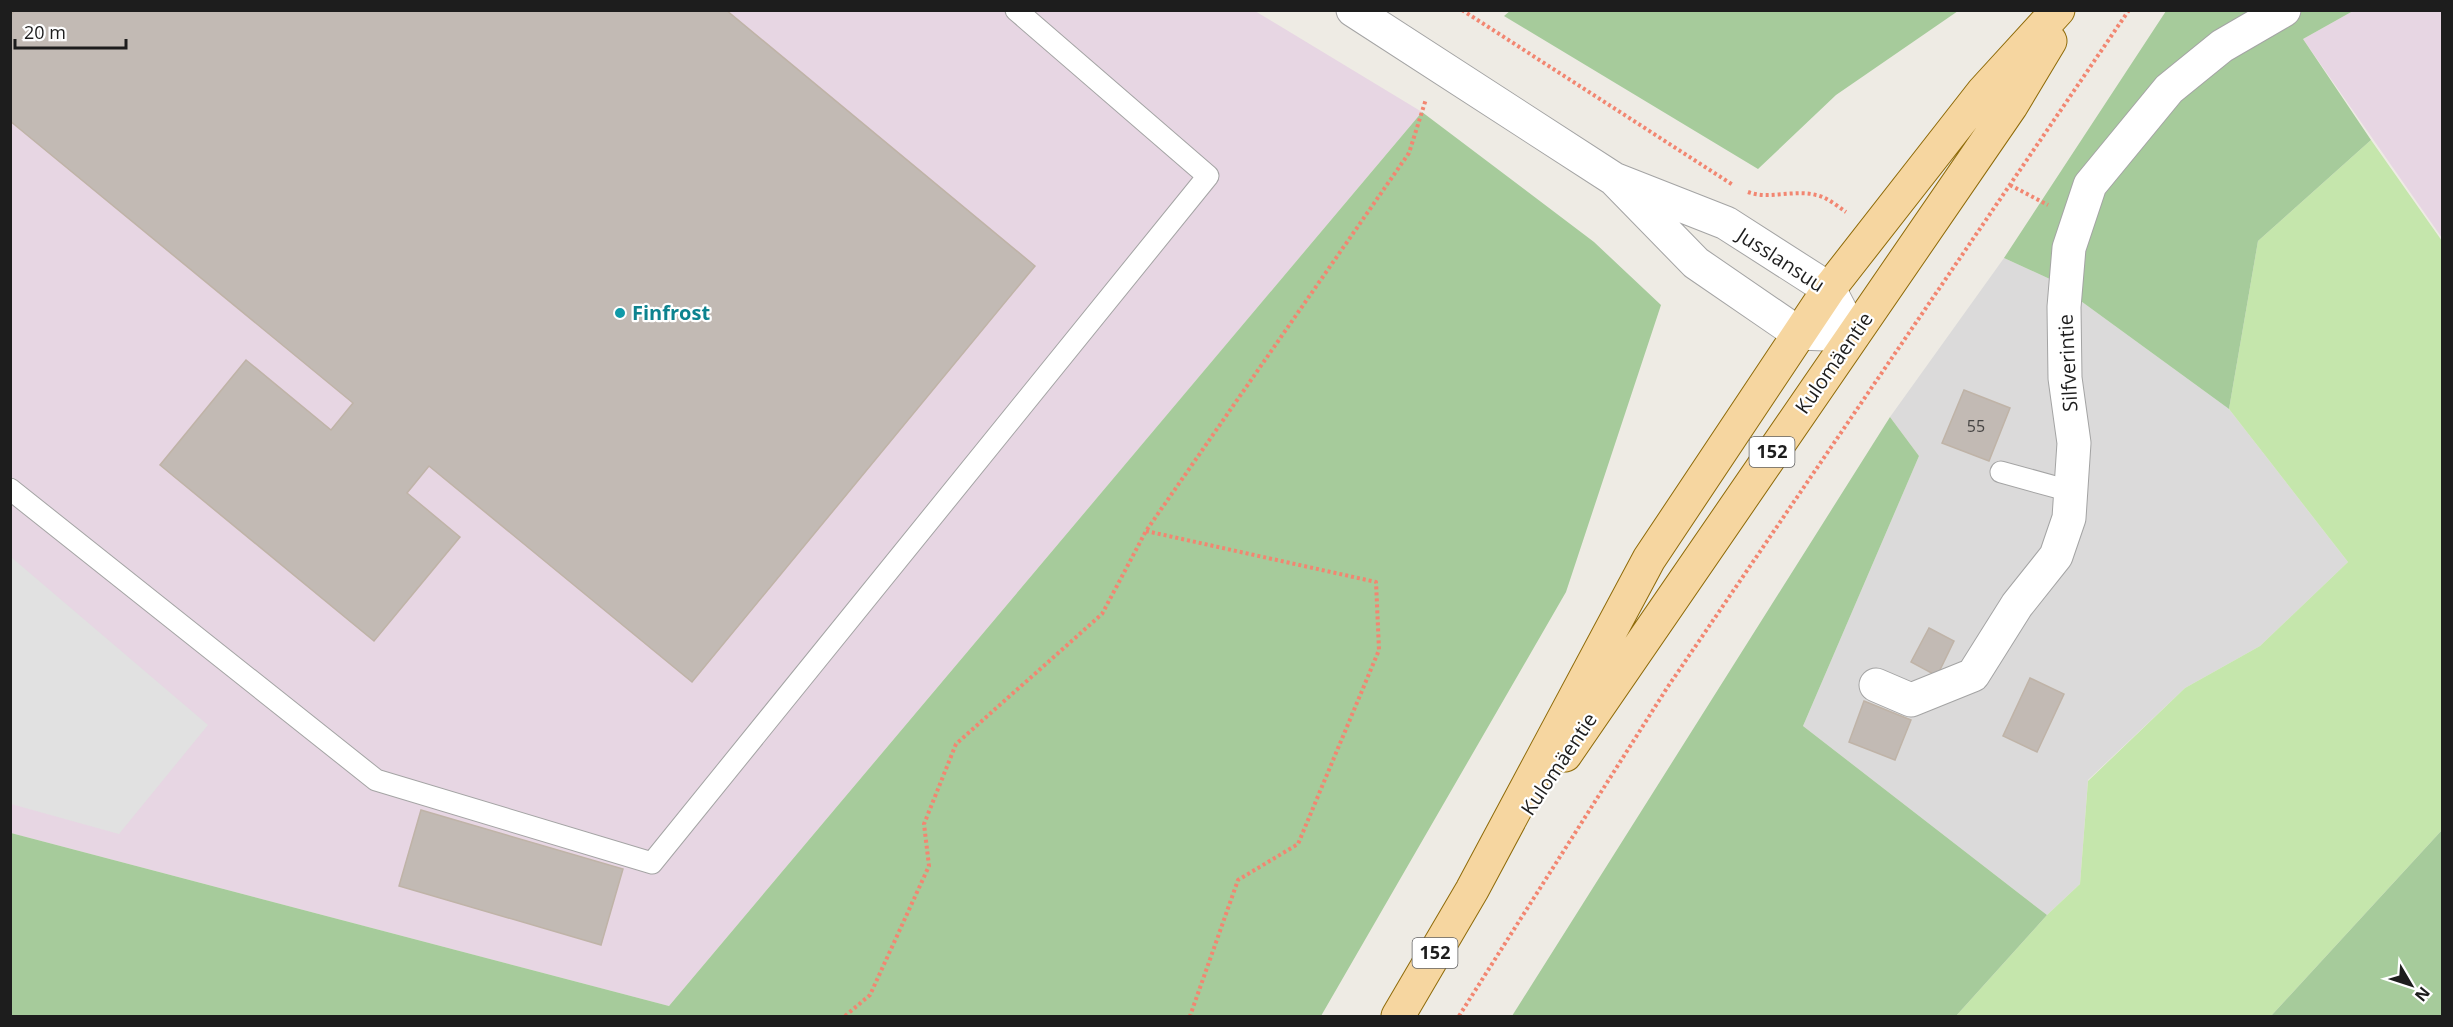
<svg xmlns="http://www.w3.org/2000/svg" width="2453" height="1027" viewBox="0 0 2453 1027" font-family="'Open Sans',sans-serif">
  <rect width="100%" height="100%" fill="#eeebe4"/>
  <path fill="#dbdada" d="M2004 258 2052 280 2229 409 2348 562 2260 646 2185 688 2088 780 2080 884 2047 915 1803 726 1919 456 1890 417Z"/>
  <path fill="#e7d6e3" d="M10 11H1255L1422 112 669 1006 11 833Z
    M2353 11H2442V238L2303 39Z"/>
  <path fill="#c5e6ac" d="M2371 140 2442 241V830L2271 1016H1956L2047 915 2080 884 2088 781 2185 688 2260 646 2348 562 2229 409 2258 241Z"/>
  <path fill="#a6cb9b" d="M1511 10H1958V11L1836 95 1758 169 1504 16Z
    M2166 11H2353L2303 39 2371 140 2258 241 2229 409 2052 280 2004 258Z
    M1422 112 1594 242 1661 305 1566 592 1321 1016H11V833L669 1006Z
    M1890 417 1919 456 1803 726 2047 915 1956 1016H1512Z
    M2442 830V1016H2271Z"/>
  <path fill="#e1e1e1" d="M11 557 208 725 119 834 11 804Z"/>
  <path fill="#c2bab4" stroke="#bfb3a7" stroke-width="1.5" d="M15 10H726L1035 266 692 682 429 466 407 493 460 537 374 641 160 465 246 360 331 430 353 403 10 121V16Z
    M1964 390 2010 408 1989 461 1942 443Z
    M1929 628 1954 641 1937 676 1911 662Z
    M2030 678 2064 694 2037 752 2003 736Z
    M1864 701 1911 720 1895 760 1849 742Z
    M421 810 623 869 601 945 399 886Z"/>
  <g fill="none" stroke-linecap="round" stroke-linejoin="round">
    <defs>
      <path id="lane" d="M2001 472 2070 491
        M10 489 376 780 652 863 1208 176 1016 10"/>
      <path id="street" d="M1353 10 1614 179 1726 223 1829 289 1853 335 1798 333 1696 263 1614 179
        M1876 685 1911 700 1973 675 2017 605 2056 556 2069 518 2074 443 2065 378 2064 307 2069 248 2090 185 2169 89 2222 46 2284 10"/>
      <path id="primary" d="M1565 755 2011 106 2050 41
        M1398 1016 1472 890 1649 559 1829 289 1983 92 2058 10"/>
    </defs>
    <use href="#lane" stroke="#a4a4a4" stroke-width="23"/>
    <use href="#street" stroke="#a4a4a4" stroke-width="35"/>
    <use href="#primary" stroke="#8e6a08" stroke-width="35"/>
    <path stroke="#f28671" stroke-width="4" stroke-dasharray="3 3" stroke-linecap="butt" d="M1462 10 1733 185
      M2010 185 2048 205
      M1748 192C1770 200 1794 189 1816 195 1827 197 1837 206 1846 212
      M1146 531 1376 582 1379 650 1298 844 1238 880 1190 1016
      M845 1016 870 995 929 866 924 824 956 744 1102 614 1146 531 1409 153 1426 99
      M1459 1016 1667 688 2129 10"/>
    <use href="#lane" stroke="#fff" stroke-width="21"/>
    <use href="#street" stroke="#fff" stroke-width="33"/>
    <use href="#primary" stroke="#f6d6a0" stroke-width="33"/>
  </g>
  <circle fill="#0f9aa8" stroke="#fff" stroke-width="2" cx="620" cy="313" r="6"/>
  <g text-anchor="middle" stroke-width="4.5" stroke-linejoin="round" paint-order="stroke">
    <g font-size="16" fill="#464443">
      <text x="1976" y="432">55</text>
    </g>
    <g fill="#fff" stroke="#616161" stroke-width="1.5">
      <rect x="1749.5" y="437" width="45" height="30" rx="4.5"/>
      <rect x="1412.5" y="938" width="45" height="30" rx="4.5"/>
    </g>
    <g font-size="18" font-weight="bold" fill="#1d1d1d">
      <text x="1772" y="458">152</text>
      <text x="1435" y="959">152</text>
    </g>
    <g font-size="20" fill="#1d1d1d" stroke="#fff">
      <text transform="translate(1781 260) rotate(33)" y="7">Jusslansuu</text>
      <text transform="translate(1834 363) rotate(-55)" y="7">Kulomäentie</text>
      <text transform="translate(2068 363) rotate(-93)" y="7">Silfverintie</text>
      <text transform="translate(1559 764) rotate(-56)" y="7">Kulomäentie</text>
    </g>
    <g font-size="20" font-weight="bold" fill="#0d838f" stroke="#fff" text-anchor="start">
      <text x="632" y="320">Finfrost</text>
    </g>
  </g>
  <rect width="2453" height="1027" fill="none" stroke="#1d1d1d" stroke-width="24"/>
  <g transform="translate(2411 985) rotate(129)" stroke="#ffffff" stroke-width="4.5" paint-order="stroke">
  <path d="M0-4.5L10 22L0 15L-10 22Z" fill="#1d1d1d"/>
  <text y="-9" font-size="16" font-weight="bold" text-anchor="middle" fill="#1d1d1d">N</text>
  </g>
  <path d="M15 39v9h111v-9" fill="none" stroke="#1d1d1d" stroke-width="3"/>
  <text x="24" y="39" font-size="18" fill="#1d1d1d" stroke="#ffffff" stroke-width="4.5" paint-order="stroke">20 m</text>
</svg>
